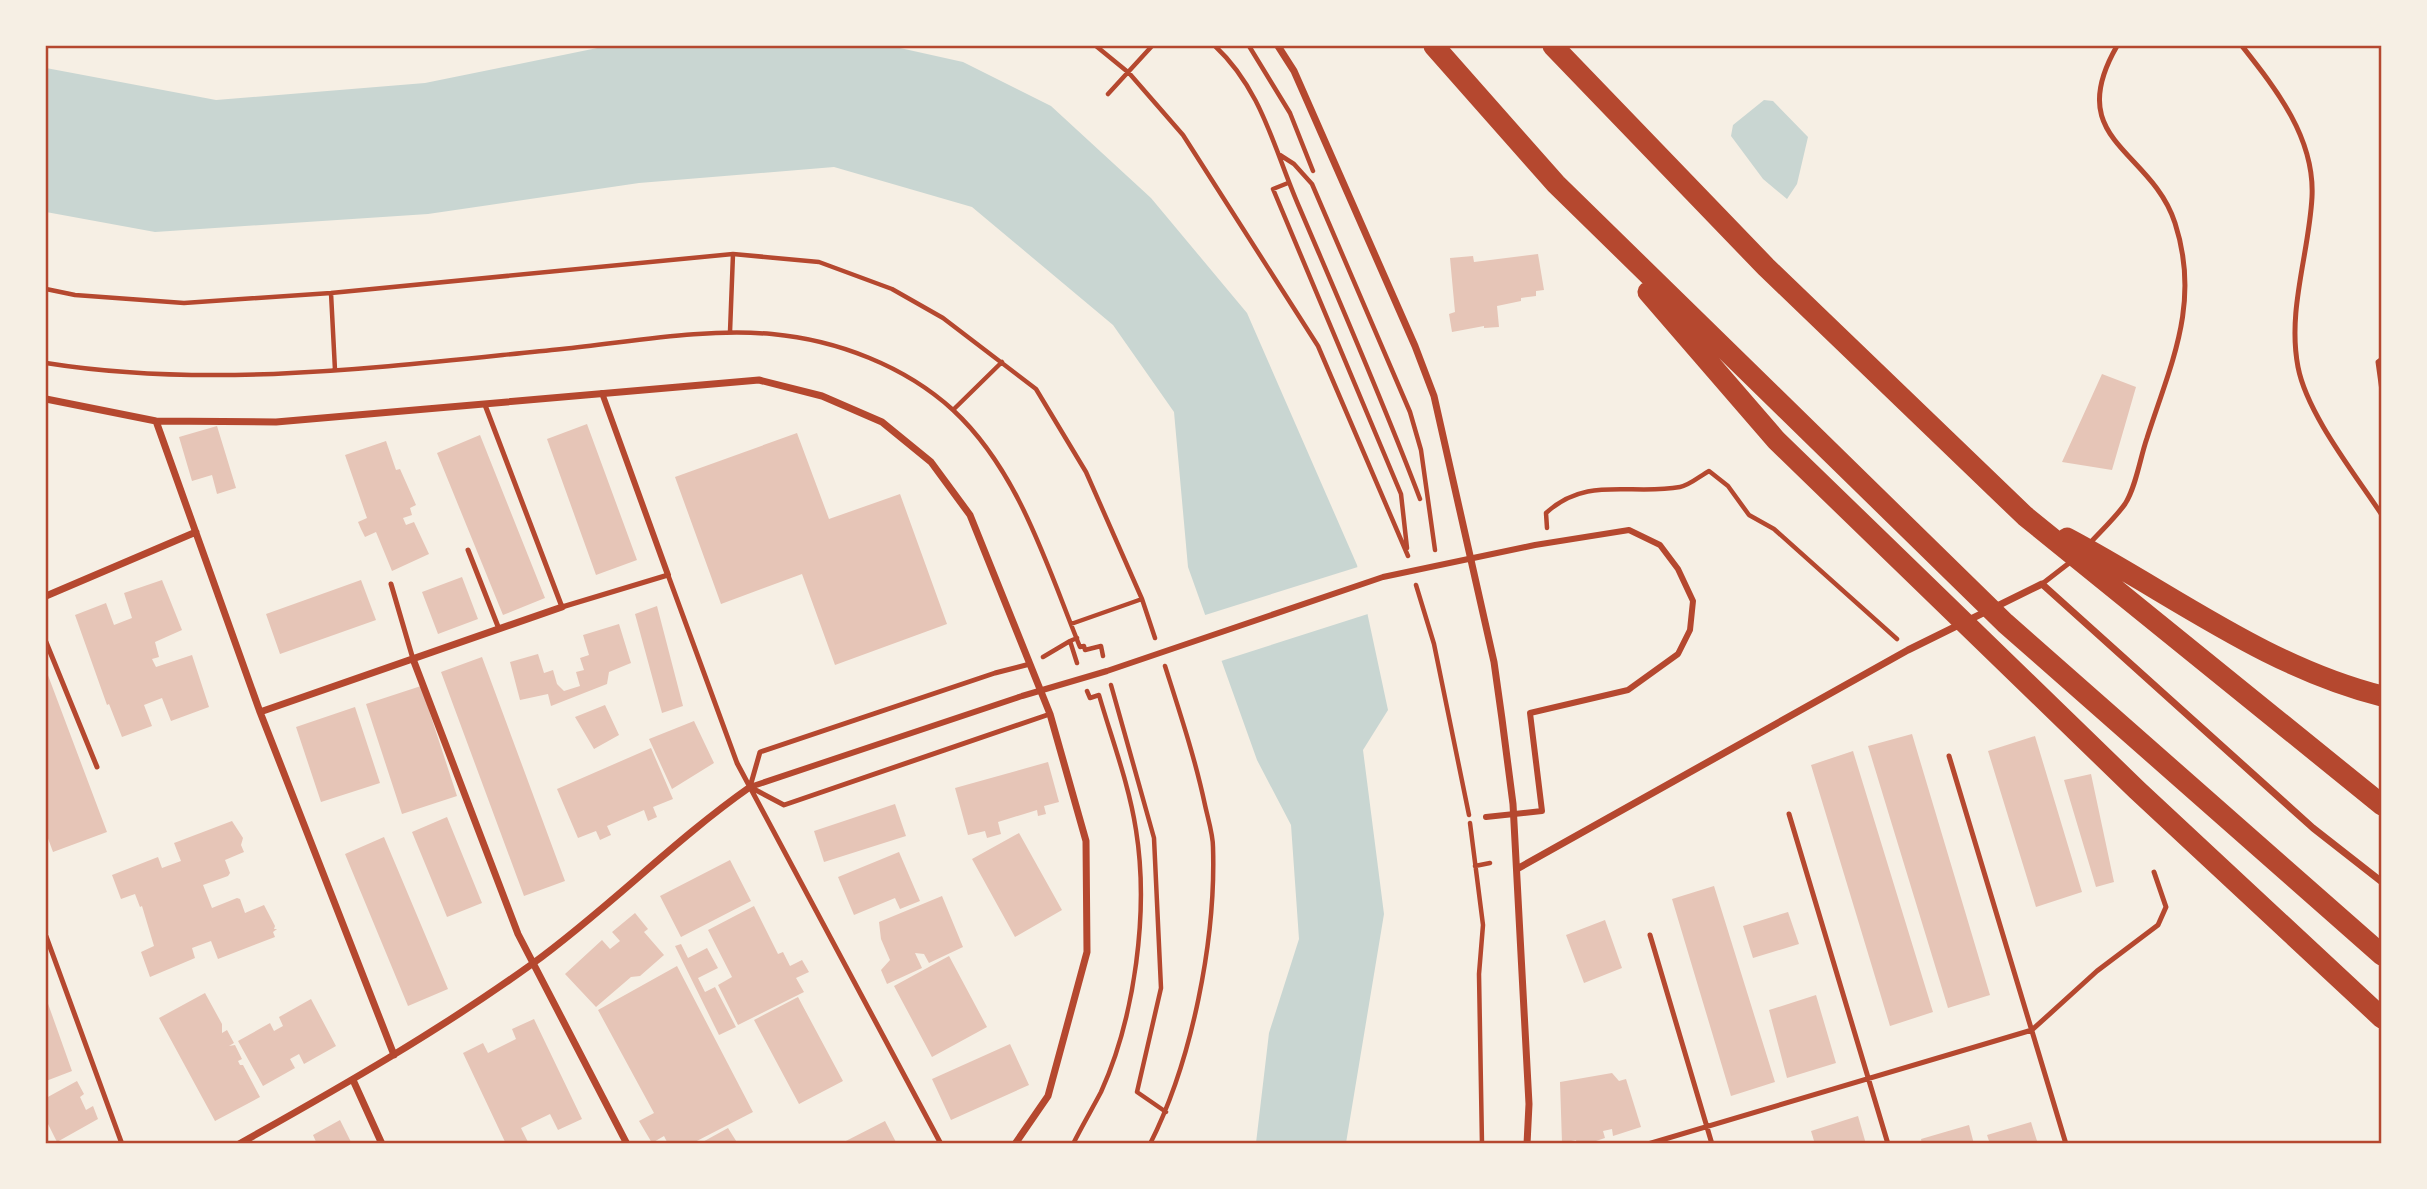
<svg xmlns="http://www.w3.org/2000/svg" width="2427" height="1189" viewBox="0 0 2427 1189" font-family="'Nunito Sans',sans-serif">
  <rect width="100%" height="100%" fill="#f6efe4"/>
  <path fill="#c9d6d2" d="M607 46H891L963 62 1051 106 1151 198 1247 313 1357 565 1388 710 1363 750 1384 914 1346 1143H1256L1269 1033 1299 939 1291 825 1257 760 1188 567 1174 412 1113 325 972 207 834 167 639 183 428 214 155 232 46 212V68L216 100 425 83Z
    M1764 100 1773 101 1808 137 1797 184 1787 199 1763 179 1731 136 1733 125Z"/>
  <path fill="#f6efe4" d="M1361 566 1371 613 1218 662 1202 616Z"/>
  <path fill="#e6c5b7" d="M1538 254 1544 290 1536 291V296L1521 298V301L1497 306 1499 327 1484 328V326L1452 332 1449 314 1455 312 1450 258 1473 256 1474 262Z
    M2102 374 2136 387 2112 470 2062 462Z
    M587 424 637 560 596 575 547 439Z
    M217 426 236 488 217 494 212 475 192 481 179 437Z
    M797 433 829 519 900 494 947 624 835 665 802 574 721 604 675 477Z
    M480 435 545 598 503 615 437 453Z
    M386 441 396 470 400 469 416 505 410 508 412 515 403 518 406 525 414 522 429 554 392 571 376 532 365 537 361 529 358 522 367 518 345 455Z
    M462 577 478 619 438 634 422 592Z
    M162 580 182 630 155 642 159 657 152 659 156 667 192 655 209 707 171 721 162 698 144 705 152 726 122 737 109 704 107 705 75 615 106 603 114 625 132 618 124 593Z
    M361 580 376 620 280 654 266 614Z
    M657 606 683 706 662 713 635 614Z
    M619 624 631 663 609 672 607 684 551 706 548 694 520 700 510 662 538 654 544 673 553 670 557 684 564 691 580 686 576 672 584 670 580 658 589 655 583 635Z
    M482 657 565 881 524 896 441 672Z
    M46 670 107 832 53 852 46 833Z
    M421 686 457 796 402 814 366 704Z
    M605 705 619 735 594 749 575 717Z
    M355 707 380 783 321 802 296 727Z
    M694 721 714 763 672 789 649 739Z
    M1912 734 1990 995 1948 1008 1868 746Z
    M2035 736 2082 892 2036 907 1988 751Z
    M651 748 673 799 653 807 657 817 648 821 644 810 607 826 611 835 600 840 596 831 578 838 557 789Z
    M1853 751 1933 1012 1890 1026 1811 765Z
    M1048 762 1059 802 1044 806 1046 814 1038 816 1037 810 998 822 1001 834 987 838 985 831 968 835 955 788Z
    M2091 774 2114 882 2096 887 2064 780Z
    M895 804 906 836 824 862 814 831Z
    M447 817 482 903 447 917 412 832Z
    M232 821 243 838 241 845 244 852 225 860 230 873 228 876 203 885 212 908 237 898 240 899 245 913 264 905 275 926 274 929H277L273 932 275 937 218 959 211 941 192 948 195 958 150 977 141 952 154 946 142 906 140 907 135 894 121 899 112 875 158 857 162 868 181 861 174 843Z
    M1019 833 1062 910 1015 937 972 859Z
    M384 837 448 989 408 1006 345 854Z
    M899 852 920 901 900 909 895 898 854 915 838 877Z
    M730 860 751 901 681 937 660 896Z
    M1714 886 1775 1082 1731 1096 1672 899Z
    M942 896 963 947 929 963 924 954 915 953 922 968 887 984 881 970 890 960 881 939 879 922Z
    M754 906 778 954 783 952 790 966 802 960 809 972 796 978 804 992 738 1025 718 985 732 977 708 930Z
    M1788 912 1799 944 1753 958 1743 926Z
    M635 913 648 929 644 932 664 955 640 976 631 977 596 1007 565 974 602 940 610 949 620 941 612 932Z
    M1605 920 1622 968 1584 983 1566 935Z
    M681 944 688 958 707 948 718 968 698 978 705 992 715 987 736 1027 719 1035 675 946Z
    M949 956 987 1027 932 1057 894 986Z
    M677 966 753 1112 691 1144H668L664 1136 652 1143 639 1121 654 1113 598 1010Z
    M205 993 222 1024V1033L227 1030 234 1043 229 1046 235 1045 242 1059 238 1061 240 1065H243L260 1097 215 1121 159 1018Z
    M1816 995 1836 1063 1787 1078 1769 1010Z
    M798 997 843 1081 799 1104 754 1020Z
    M46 998 72 1071 46 1081Z
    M311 999 336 1046 304 1064 299 1054 290 1059 295 1068 263 1086 238 1041 270 1023 274 1031 283 1026 279 1017Z
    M534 1019 582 1119 558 1130 550 1114 521 1128 529 1144H506L463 1053 483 1043 488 1053 516 1039 512 1029Z
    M1010 1044 1029 1085 951 1120 932 1079Z
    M1612 1073 1619 1081 1626 1079 1641 1127 1613 1136 1612 1129 1603 1131 1605 1138 1593 1142 1577 1144 1576 1140 1562 1143 1560 1082Z
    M77 1081 84 1094 80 1097 86 1110 93 1106 98 1119 57 1142 46 1120V1098Z
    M1858 1116 1866 1144H1815L1811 1131Z
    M340 1120 352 1144H317L313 1135Z
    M885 1121 897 1144H840Z
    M2031 1122 2038 1144H1990L1987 1135Z
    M1969 1125 1974 1144H1922L1921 1139Z
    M728 1128 738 1144H699Z"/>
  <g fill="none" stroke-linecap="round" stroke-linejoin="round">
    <path stroke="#b5482f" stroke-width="4.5" d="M1096 46 1129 73 1183 135 1318 346 1408 556
      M1215 46C1263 91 1274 150 1300 209 1341 305 1383 401 1420 499
      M1249 46 1290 113 1313 171
      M1108 94 1152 46
      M1280 155 1294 164 1312 184 1410 412 1421 450 1435 550
      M1288 183 1273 189 1401 494 1407 548
      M46 289 75 295 184 303 331 293 733 254 819 262 892 289 943 318 1036 389 1086 472 1142 599 1155 638
      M331 293 335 370
      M730 332 733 254
      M46 363C216 390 391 366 562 349 631 342 703 328 772 334 837 340 905 366 953 410 1019 471 1047 566 1080 647L1084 646 1085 650 1101 646 1103 656
      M953 410 1002 362
      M1547 528 1546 513C1587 475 1631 496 1680 487 1690 485 1700 476 1709 471L1728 486 1749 515 1774 529 1897 639
      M1416 585 1434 644 1469 815
      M1071 624 1142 599
      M1077 638 1070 641 1077 663
      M1043 657 1070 641
      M1111 685 1154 838 1161 988 1137 1092 1166 1112
      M1470 823 1483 925 1479 974 1482 1144
      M1475 866 1490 863
      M1073 1144C1082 1126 1092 1109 1101 1092 1135 1017 1149 911 1136 830 1129 784 1112 740 1099 695L1090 698 1087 691
      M1150 1144C1192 1061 1216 940 1213 847 1213 834 1208 819 1205 805 1195 758 1180 713 1165 666"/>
    <path stroke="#b5482f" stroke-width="5" d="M2242 46C2276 89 2315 138 2312 197 2309 254 2287 310 2298 367 2307 414 2355 474 2382 515
      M2382 359 2378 362 2382 391
      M485 405 562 607 668 575 737 763 941 1144
      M2090 543C2101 531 2115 518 2125 504 2136 487 2140 458 2147 438 2171 363 2201 303 2175 223 2151 149 2062 141 2117 46
      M468 550 499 629
      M391 584 413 659
      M2042 584 2073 560
      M46 642 97 767
      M1949 756 2066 1144
      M750 787 760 752 995 673 1030 664
      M750 787 784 805 1050 714
      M1789 814 1888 1144
      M1650 935 1712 1144
      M46 936 122 1144
      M1648 1144 2032 1030 2097 971 2158 925 2166 907 2154 872"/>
    <path stroke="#b5482f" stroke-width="6" d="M602 393 668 575
      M750 787 1022 696 1107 671 1383 577 1535 545 1629 530 1660 545 1678 569 1693 601 1690 630 1678 654 1628 690 1530 713 1542 811 1486 817"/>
    <path stroke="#b5482f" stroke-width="7" d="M1278 46 1294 71 1415 346 1434 396 1494 662 1502 719 1513 804 1529 1104 1527 1144
      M46 399 156 421 276 422 759 380 822 396 882 422 931 462 970 515 1050 714 1086 841 1087 952 1048 1096 1015 1144
      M156 421 260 712 394 1055
      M46 596 196 532
      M413 659 518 934 627 1144
      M260 712 562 607
      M1517 869 1908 650 2042 584 2313 828 2382 882
      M353 1080 382 1144
      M239 1144C339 1088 439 1031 532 964 608 909 673 841 750 787"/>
    <path stroke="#b5482f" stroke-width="21" d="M1434 46 1556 184 2005 623 2382 955
      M1553 46 1766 267 2025 516 2382 805
      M1648 292 1776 440 2137 790 2382 1018
      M2067 538C2171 593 2266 667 2382 696"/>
  </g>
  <rect width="2427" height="1189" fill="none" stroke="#f6efe4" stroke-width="94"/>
  <rect x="47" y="47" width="2333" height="1095" fill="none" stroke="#b5482f" stroke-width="2.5"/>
</svg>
